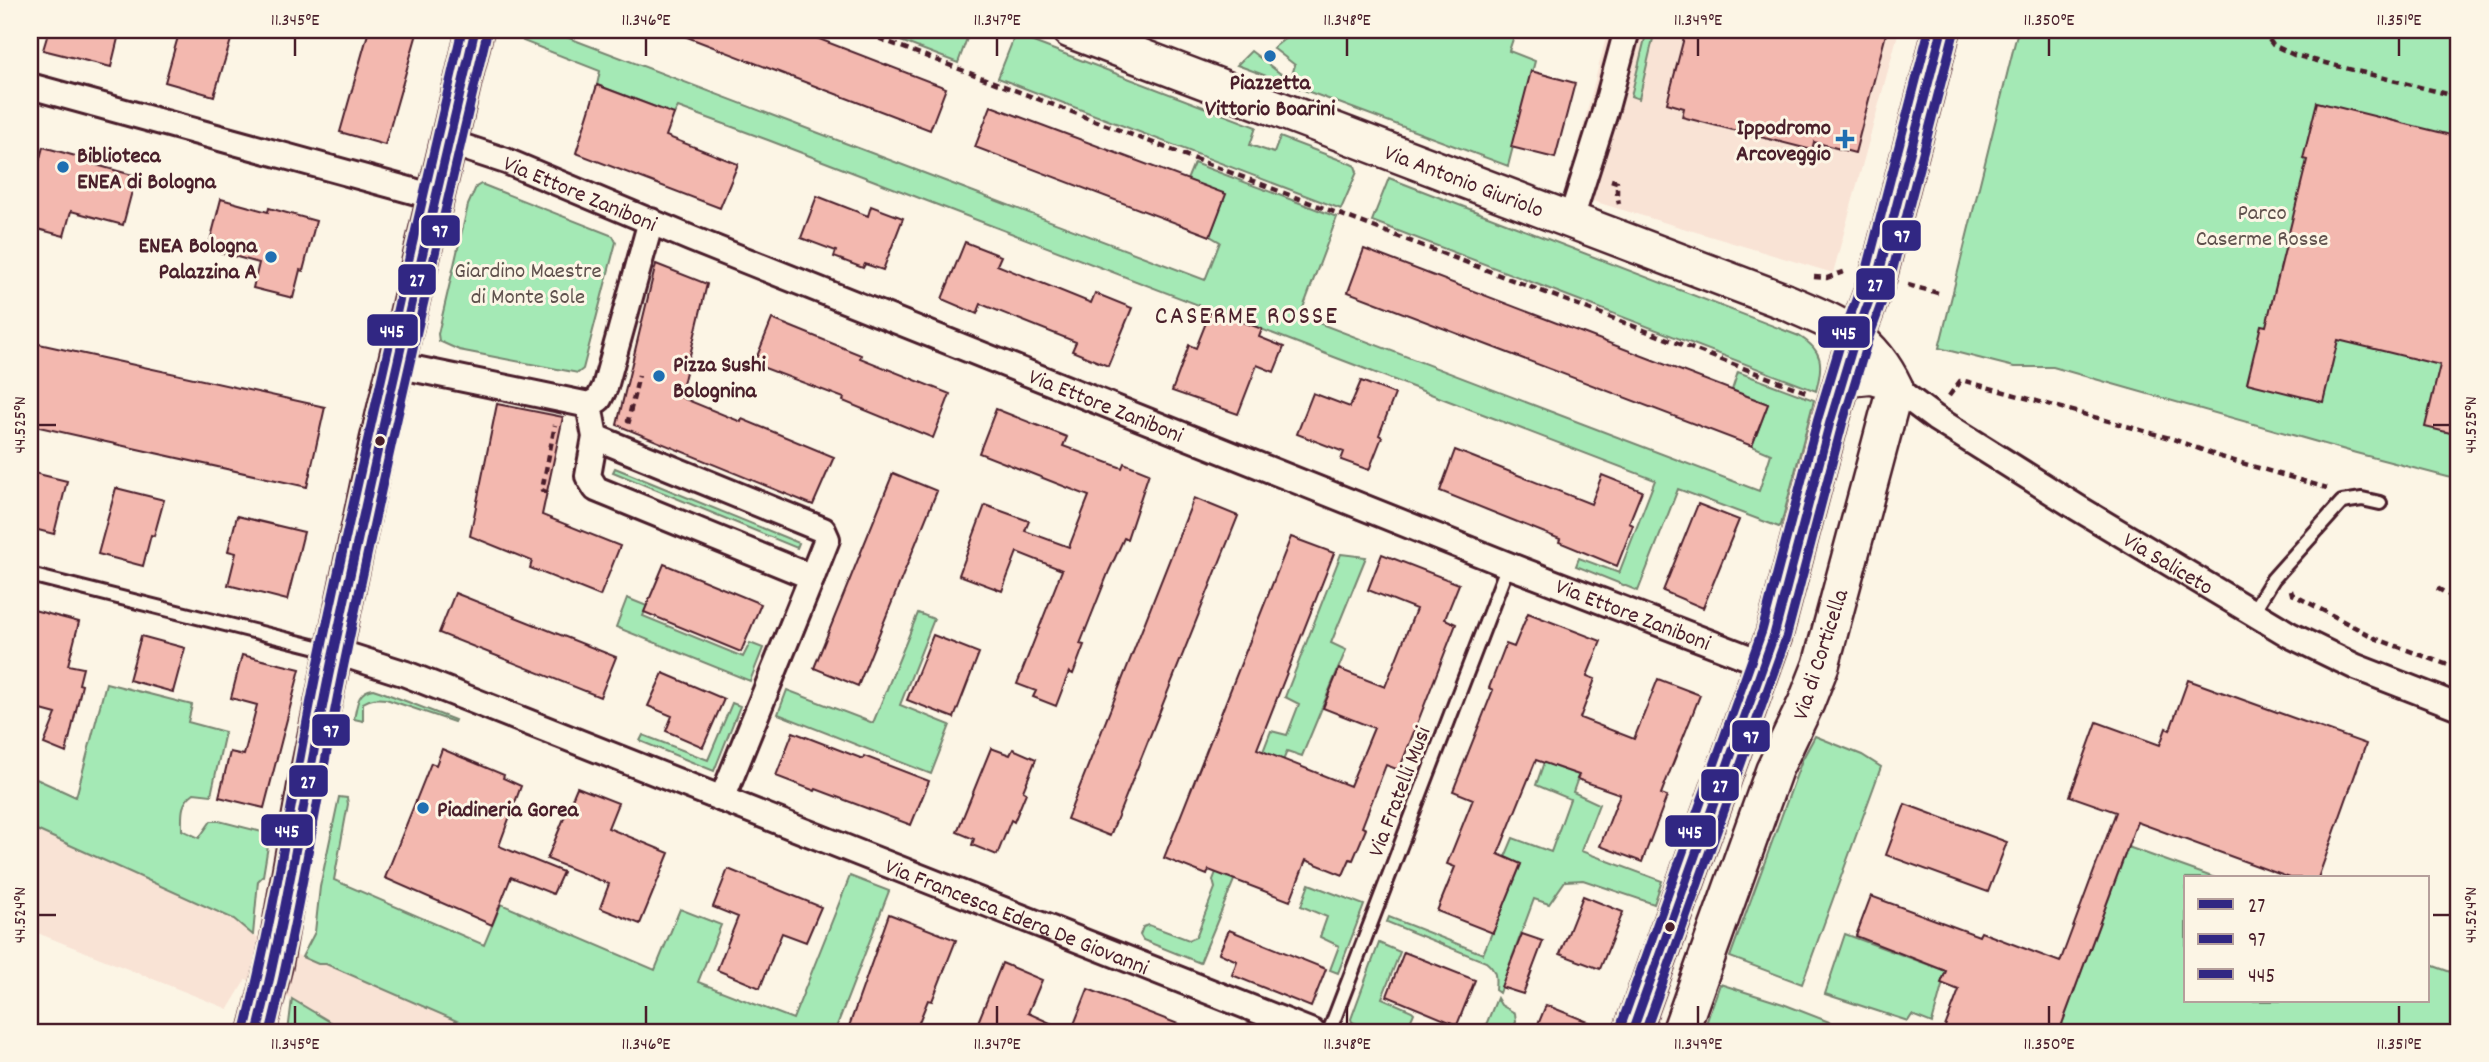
<svg xmlns="http://www.w3.org/2000/svg" width="2489" height="1062" viewBox="0 0 2489 1062" font-family="Dekko,sans-serif">
  <rect width="100%" height="100%" fill="#fcf5e5"/>
  <filter id="ink" filterUnits="userSpaceOnUse"><feTurbulence type="fractalNoise" baseFrequency=".0143" numOctaves="2"/><feDisplacementMap in="SourceGraphic" scale="14" xChannelSelector="R" yChannelSelector="G"/><feConvolveMatrix kernelMatrix="1 2 1 2 8 2 1 2 1" color-interpolation-filters="sRGB"/></filter>
  <g filter="url(#ink)">
    <path fill="#f9e3d5" d="M1608 30H1899L1833 273 1566 193Z
      M30 787 258 881 253 935 302 957 315 932 572 1032H288L291 999 246 979 228 1009 30 930Z"/>
    <path fill="#a4e9b5" stroke="#778470" stroke-width="2" d="M526 30H548L1205 280 1220 242 1210 236 1225 195 1187 180 1194 163 1337 217 1300 316 1759 491 1771 454 1752 446 1768 404 1732 390 1738 372 1814 400 1781 525 1779 527 1678 489 1638 591 1576 566 1579 558 1619 573 1655 480 768 140 678 107 674 114 597 85 600 71 523 41Z
      M872 30H970L958 63Z
      M1296 30H1516L1509 51 1535 61 1508 166 1237 65 1251 51 1290 81 1295 65 1273 48Z
      M1647 30H1655L1639 99 1631 96Z
      M2018 30H2459V480L2356 453 2053 367H2014L1939 348Z
      M1015 35 1256 127 1250 145 1274 153 1280 137 1351 164 1355 166 1357 172 1341 209 998 78Z
      M1389 178 1799 336C1824 351 1823 365 1816 391L1372 221Z
      M481 184 613 236 616 242 583 369 578 373 459 350 439 341 438 334 468 205 476 187Z
      M615 468 799 543 797 548 613 472Z
      M1341 554 1366 557 1331 643 1346 650 1302 756 1287 751 1200 963 1143 940 1140 935 1143 927 1149 925 1189 940 1196 937 1215 888 1213 880 1271 731 1287 735 1299 704 1285 697Z
      M627 598 647 606 643 616 743 657 750 643 763 648 750 681 616 627Z
      M918 613 934 619 900 705 950 725 931 774 778 714 787 690 873 723Z
      M106 683 192 705 188 722 225 732 211 795 194 793C180 803 182 814 182 830L199 838 211 821H219L270 834 263 876 258 881 253 935 234 919 30 827V776L76 797Z
      M373 689 382 692 455 720 454 722 386 699C377 698 371 698 363 703V721L354 719C357 706 357 691 373 689Z
      M732 703 740 706 714 771 640 741 643 735 708 760Z
      M1815 736 1862 755 1881 767 1802 984 1730 957 1802 760Z
      M1548 751 1555 767 1579 775 1573 792 1599 804 1581 851 1662 881 1654 904 1583 880 1565 881 1549 904 1534 899 1499 993 1495 990C1496 977 1497 971 1486 962L1387 922 1389 917 1483 954 1521 864 1505 857 1513 838 1551 852 1570 799 1536 785Z
      M339 797 347 798 348 804 334 880 484 945 501 904 655 970 680 909 721 925 698 982 793 1019 850 876 889 891 836 1028 846 1032H482L326 964H318L302 957 315 932 320 887Z
      M2128 847 2215 878H2186V1001H2428V964L2459 975V1032H2059Z
      M1309 884 1364 905 1338 973 1330 970 1339 946 1320 937 1327 917 1301 906Z
      M1845 934 1946 971 1932 1023 1912 1015 1908 1021 1825 994Z
      M1379 943 1400 952 1382 998 1412 1011 1414 1013 1406 1032H1377L1352 1022 1351 1019Z
      M1720 984 1783 1004 1855 1032H1703Z
      M1497 998 1501 1005 1515 1013 1516 1022 1511 1032H1483Z
      M292 999 347 1032H288Z"/>
    <path fill="#f3b8af" stroke="#4a1f2b" stroke-width="2" d="M49 30H120L111 67 43 50Z
      M180 30H234L214 96 165 82Z
      M369 30H418L385 145 340 132Z
      M674 30H796L946 88 930 130 674 32Z
      M1686 30H1887L1855 153 1814 142 1812 150 1682 117 1684 108 1667 103Z
      M1531 71 1575 83 1555 158 1511 147Z
      M597 85 674 114 666 136 738 164 720 208 576 153Z
      M2317 102 2459 137V435L2425 427 2440 365 2338 340 2323 402 2247 383 2261 325 2266 326 2307 160 2303 159Z
      M991 106 1226 194 1210 236 975 147Z
      M43 147 90 160 89 163 136 176 123 225 71 211 64 236 30 227V195Z
      M817 196 868 216 871 206 903 218 883 270 865 264 863 268 834 257 836 251 801 238Z
      M221 199 268 212 269 208 316 221 303 271 300 270 293 298 253 288 259 263 208 249Z
      M965 242 1001 256 997 265 1091 303 1095 293 1132 308 1108 366 1072 351 1076 342 981 304 977 314 942 299Z
      M1364 249 1768 404 1752 446 1348 292Z
      M656 264 707 284 680 397 741 422 742 419 834 457 813 505 617 425Z
      M1211 310 1262 329 1259 337 1284 347 1274 372 1257 365 1238 414 1172 391 1189 345 1196 348Z
      M772 319 861 355 860 358 950 394 933 438 843 401 844 398 754 364Z
      M30 342 325 407 307 487 30 425Z
      M1361 381 1395 394 1379 435 1382 437 1369 470 1341 460 1344 452 1297 434 1313 393 1350 407Z
      M497 404 563 417 542 515 620 546 600 596 530 568 532 561 470 536Z
      M996 409 1067 437 1063 446 1122 468 1124 463 1149 473 1127 539 1124 538 1109 571 1080 644 1084 645 1073 674 1069 672 1056 706 1033 697 1036 691 1017 684 1062 570 1017 552 1002 591 959 575 985 505 1029 521 1025 531 1069 547 1089 496 979 453Z
      M1455 450 1591 504 1602 475 1642 491 1629 523 1633 525 1617 566 1559 542 1560 539 1440 491Z
      M30 472 67 481 54 534 30 528Z
      M893 473 937 491 858 686 814 668Z
      M116 488 164 500 154 536 151 535 143 566 98 554Z
      M1194 498 1238 516 1110 836 1067 819Z
      M1698 504 1739 520 1703 608 1663 591Z
      M237 516 304 532 287 600 228 585 236 553 228 551Z
      M1291 537 1334 553 1257 749 1350 786 1374 728 1323 708 1339 669 1385 687 1416 609 1368 590 1382 554 1459 584 1445 619 1456 624 1399 770 1386 765 1362 827 1366 829 1353 860 1350 859 1343 875 1306 860 1290 901 1209 870 1207 875 1164 858Z
      M664 564 761 604 741 652 644 612Z
      M455 593 616 657 600 697 439 633Z
      M30 609 79 622 68 665 83 668 79 684 82 685 66 753 44 744 56 714 30 707Z
      M1528 613 1601 641 1587 676 1595 679 1580 718 1634 739 1658 679 1700 695 1661 794 1667 796 1642 862 1600 846 1620 794 1577 779 1579 775 1536 760 1498 854 1521 864 1493 933 1437 911 1455 867 1447 864 1473 799 1453 791 1493 690 1489 688 1506 644 1514 647Z
      M933 635 979 653 954 718 907 700Z
      M141 636 185 648 173 692 129 680Z
      M242 655 300 669 264 808 219 797 230 752 244 755 257 705 231 698Z
      M663 673 724 699 703 747 666 731 672 716 648 706Z
      M2188 680 2366 744 2318 878H2290L2137 822 2059 1032H1943L1959 990 1941 983 1946 971 1856 936 1871 896 1979 936 1981 932 2060 962 2116 812 2070 796 2097 722 2160 745 2166 728 2170 730Z
      M793 732 863 759 864 756 929 781 911 825 816 789 815 791 776 776Z
      M991 748 1010 755 1013 749 1036 759 1023 791 1026 793 1014 822 1011 820 997 855 972 845 974 839 957 832Z
      M442 749 504 775 503 778 521 786 499 846 563 872 553 894 511 877 492 925 385 878 431 763 436 765Z
      M577 787 618 803 608 828 669 853 640 924 600 908 609 884 547 859Z
      M1905 804 2007 842 1988 892 1886 855Z
      M728 869 821 907 806 942 782 933 760 988 717 970 738 917 713 907Z
      M1583 896 1623 912 1600 969 1560 954Z
      M889 914 956 940 932 1001 928 1000 915 1032H847Z
      M1229 930 1326 969 1311 1007 1232 975 1237 961 1219 953Z
      M1522 934 1543 941 1523 994 1501 987Z
      M1404 952 1475 980 1457 1025 1387 996Z
      M1002 963 1042 980 1028 1013 1070 1032H974Z
      M1088 989 1196 1031V1032H1071Z
      M1546 1005 1611 1031 1610 1032H1535Z"/>
    <g fill="none" stroke-linecap="round" stroke-linejoin="round">
      <defs>
        <path id="lane" d="M30 575 333 651
          M2252 613 2273 579 2342 502 2362 499 2380 503
          M1329 1032 1508 565"/>
        <g id="street">
          <path d="M30 86 435 197"/>
          <path id="s1" d="M448 142 506 161 692 239 1508 565 1765 664"/>
          <path d="M1571 219 1604 115 1627 30"/>
          <path d="M396 365 589 405 599 399 605 387 651 221"/>
          <path id="s2" d="M1841 384 1871 381 1895 388 1935 418 2078 508 2290 635 2356 667 2459 707"/>
          <path d="M589 405 595 437 588 476 596 489 812 577 722 799"/>
          <path d="M595 437 823 530 827 539 812 577"/>
          <path id="s3" d="M334 651 406 674 1312 1032"/>
        </g>
        <g id="secondary">
          <path id="s4" d="M1070 30 1786 302C1837 324 1870 335 1895 388L1821 665 1806 703 1774 770 1680 1032"/>
          <path d="M257 1032 274 965 307 780 378 441 475 30"/>
          <path d="M1632 1032 1774 635 1830 422 1856 336 1878 277 1942 30"/>
        </g>
      </defs>
      <use href="#lane" stroke="#4a1f2b" stroke-width="18"/>
      <use href="#street" stroke="#4a1f2b" stroke-width="30"/>
      <use href="#secondary" stroke="#4a1f2b" stroke-width="40"/>
      <path stroke="#4a1f2b" stroke-width="4.5" stroke-dasharray="7 5" stroke-linecap="butt" d="M857 30 1806 392
        M2262 30 2273 45 2294 55 2459 97
        M1611 180 1617 182V194L1619 204
        M1814 277 1827 278 1846 271
        M1908 285 1938 293
        M1949 396 1960 381H1965L2173 439 2221 457 2327 488
        M631 422 628 421 639 375
        M548 493 542 490 555 425
        M2437 588 2459 601
        M2291 590 2292 594 2377 639 2459 669"/>
      <use href="#lane" stroke="#fcf5e5" stroke-width="12"/>
      <use href="#street" stroke="#fcf5e5" stroke-width="24"/>
      <use href="#secondary" stroke="#fcf5e5" stroke-width="35"/>
      <defs>
        <path id="bus-1" d="M257 1032C287 913 305 790 330 669 375 455 425 243 475 30
          M1632 1032 1774 635 1830 422 1856 336 1878 277 1942 30"/>
        <path id="bus-2" d="M270 1032C300 913 318 790 343 669 387 456 437 244 487 33
          M1645 1032 1786 638 1842 425 1868 340 1890 280 1954 33"/>
        <path id="bus-3" d="M1620 1028 1762 631 1818 418 1844 332 1866 273 1929 30
          M245 1029C276 909 293 786 318 665 363 453 413 241 462 30"/>
      </defs>
      <use href="#bus-1" stroke="#fcf5e5" stroke-width="14"/>
      <use href="#bus-2" stroke="#fcf5e5" stroke-width="14"/>
      <use href="#bus-3" stroke="#fcf5e5" stroke-width="14"/>
      <use href="#bus-1" stroke="#312783" stroke-width="9"/>
      <use href="#bus-2" stroke="#312783" stroke-width="9"/>
      <use href="#bus-3" stroke="#312783" stroke-width="9"/>
    </g>
  </g>
  <path fill="none" stroke="#4a1f2b" stroke-width="2.5" d="M295 38V56M646 38V56M997 38V56M1347 38V56M1698 38V56M2049 38V56M2399 38V56M38 425H56M2433 425H2450M38 915H56M2433 915H2450M295 1006V1024M646 1006V1024M997 1006V1024M1347 1006V1024M1698 1006V1024M2049 1006V1024M2399 1006V1024"/>
  <g fill="#1f6fb2" stroke="#fcf5e5" stroke-width="2.5">
    <circle cx="1270" cy="56" r="7"/>
    <path d="M1841.5 128.5h7v7h7v7h-7v7h-7v-7h-7v-7h7z"/>
    <circle cx="63" cy="167" r="7"/>
    <circle cx="271" cy="257" r="7"/>
    <circle cx="659" cy="376" r="7"/>
    <circle cx="423" cy="808" r="7"/>
  </g>
  <g fill="#4a1f2b" stroke="#fcf5e5" stroke-width="2.5">
    <circle cx="380" cy="441" r="6"/>
    <circle cx="1670" cy="927" r="6"/>
  </g>
  <g text-anchor="middle" stroke-width="6" stroke-linejoin="round" paint-order="stroke">
    <g font-size="23" font-weight="bold" fill="#4a1f2b" stroke="#fcf5e5" text-anchor="start">
      <text x="1270" y="89" text-anchor="middle">Piazzetta<tspan x="1270" dy="26">Vittorio Boarini</tspan></text>
      <text x="1831" y="134" text-anchor="end">Ippodromo<tspan x="1831" dy="26">Arcoveggio</tspan></text>
      <text x="77" y="162">Biblioteca<tspan x="77" dy="26">ENEA di Bologna</tspan></text>
      <text x="257" y="252" text-anchor="end">ENEA Bologna<tspan x="257" dy="26">Palazzina A</tspan></text>
      <text x="673" y="371">Pizza Sushi<tspan x="673" dy="26">Bolognina</tspan></text>
      <text x="437" y="816">Piadineria Gorea</text>
    </g>
    <g font-size="23" fill="#4a1f2b" stroke="#fcf5e5">
      <text dy="8" stroke="none"><textPath href="#s4" startOffset="422">Via Antonio Giuriolo</textPath></text>
      <text dy="8" stroke="none"><textPath href="#s1" startOffset="142">Via Ettore Zaniboni</textPath></text>
      <text dy="8" stroke="none"><textPath href="#s1" startOffset="709">Via Ettore Zaniboni</textPath></text>
      <text dy="8" stroke="none"><textPath href="#s2" startOffset="380">Via Saliceto</textPath></text>
      <text dy="8" stroke="none"><textPath href="#s1" startOffset="1276">Via Ettore Zaniboni</textPath></text>
      <text transform="translate(1819 654) rotate(-72)" y="8">Via di Corticella</text>
      <text transform="translate(1398 791) rotate(-69)" y="8">Via Fratelli Musi</text>
      <text dy="8" stroke="none"><textPath href="#s3" startOffset="733">Via Francesca Edera De Giovanni</textPath></text>
    </g>
    <g font-size="23" fill="#60524e" stroke="#fcf5e5">
      <text x="2262" y="219">Parco<tspan x="2262" dy="26">Caserme Rosse</tspan></text>
      <text x="528" y="277">Giardino Maestre<tspan x="528" dy="26">di Monte Sole</tspan></text>
    </g>
    <g font-size="26" letter-spacing="2" fill="#4a1f2b" stroke="#fcf5e5">
      <text x="1247" y="323">CASERME ROSSE</text>
    </g>
  </g>
  <g stroke="#fcf5e5" stroke-width="2.5">
    <rect x="420" y="214" width="41" height="33" rx="7" fill="#312783"/>
    <rect x="1881" y="219" width="41" height="33" rx="7" fill="#312783"/>
    <rect x="397" y="263" width="40" height="33" rx="7" fill="#312783"/>
    <rect x="1855" y="267" width="41" height="34" rx="7" fill="#312783"/>
    <rect x="366" y="313" width="53" height="34" rx="7" fill="#312783"/>
    <rect x="1817" y="315" width="54" height="34" rx="7" fill="#312783"/>
    <rect x="311" y="713" width="40" height="34" rx="7" fill="#312783"/>
    <rect x="1731" y="719" width="40" height="34" rx="7" fill="#312783"/>
    <rect x="288" y="764" width="41" height="34" rx="7" fill="#312783"/>
    <rect x="1700" y="768" width="40" height="34" rx="7" fill="#312783"/>
    <rect x="260" y="813" width="54" height="34" rx="7" fill="#312783"/>
    <rect x="1664" y="814" width="53" height="34" rx="7" fill="#312783"/>
  </g>
  <g font-size="19" text-anchor="middle" font-weight="bold" fill="#fff">
    <text x="440" y="237">97</text>
    <text x="1902" y="242">97</text>
    <text x="417" y="286">27</text>
    <text x="1875" y="291">27</text>
    <text x="392" y="337">445</text>
    <text x="1844" y="339">445</text>
    <text x="331" y="737">97</text>
    <text x="1751" y="743">97</text>
    <text x="308" y="788">27</text>
    <text x="1720" y="792">27</text>
    <text x="287" y="837">445</text>
    <text x="1690" y="838">445</text>
  </g>
  <rect width="2489" height="1062" fill="none" stroke="#fcf5e5" stroke-width="77"/>
  <rect x="2184" y="876" width="245" height="126" fill="#fcf5e5" stroke="#b59f9b" stroke-width="2"/>
  <rect x="2198" y="899" width="35" height="10" fill="#312783" stroke="#b59f9b" stroke-width="2"/>
  <text x="2248" y="912" font-size="21" fill="#4a1f2b">27</text>
  <rect x="2198" y="934" width="35" height="10" fill="#312783" stroke="#b59f9b" stroke-width="2"/>
  <text x="2248" y="946" font-size="21" fill="#4a1f2b">97</text>
  <rect x="2198" y="969" width="35" height="10" fill="#312783" stroke="#b59f9b" stroke-width="2"/>
  <text x="2248" y="982" font-size="21" fill="#4a1f2b">445</text>
  <rect x="38" y="38" width="2412" height="986" fill="none" stroke="#4a1f2b" stroke-width="2.5"/>
  <g font-size="18" text-anchor="middle" fill="#4a1f2b">
    <text x="295" y="25">11.345°E</text>
    <text x="646" y="25">11.346°E</text>
    <text x="997" y="25">11.347°E</text>
    <text x="1347" y="25">11.348°E</text>
    <text x="1698" y="25">11.349°E</text>
    <text x="2049" y="25">11.350°E</text>
    <text x="2399" y="25">11.351°E</text>
    <text transform="translate(19 425) rotate(-90)" y="6">44.525°N</text>
    <text transform="translate(2470 425) rotate(-90)" y="6">44.525°N</text>
    <text transform="translate(19 915) rotate(-90)" y="6">44.524°N</text>
    <text transform="translate(2470 915) rotate(-90)" y="6">44.524°N</text>
    <text x="295" y="1049">11.345°E</text>
    <text x="646" y="1049">11.346°E</text>
    <text x="997" y="1049">11.347°E</text>
    <text x="1347" y="1049">11.348°E</text>
    <text x="1698" y="1049">11.349°E</text>
    <text x="2049" y="1049">11.350°E</text>
    <text x="2399" y="1049">11.351°E</text>
  </g>
</svg>
